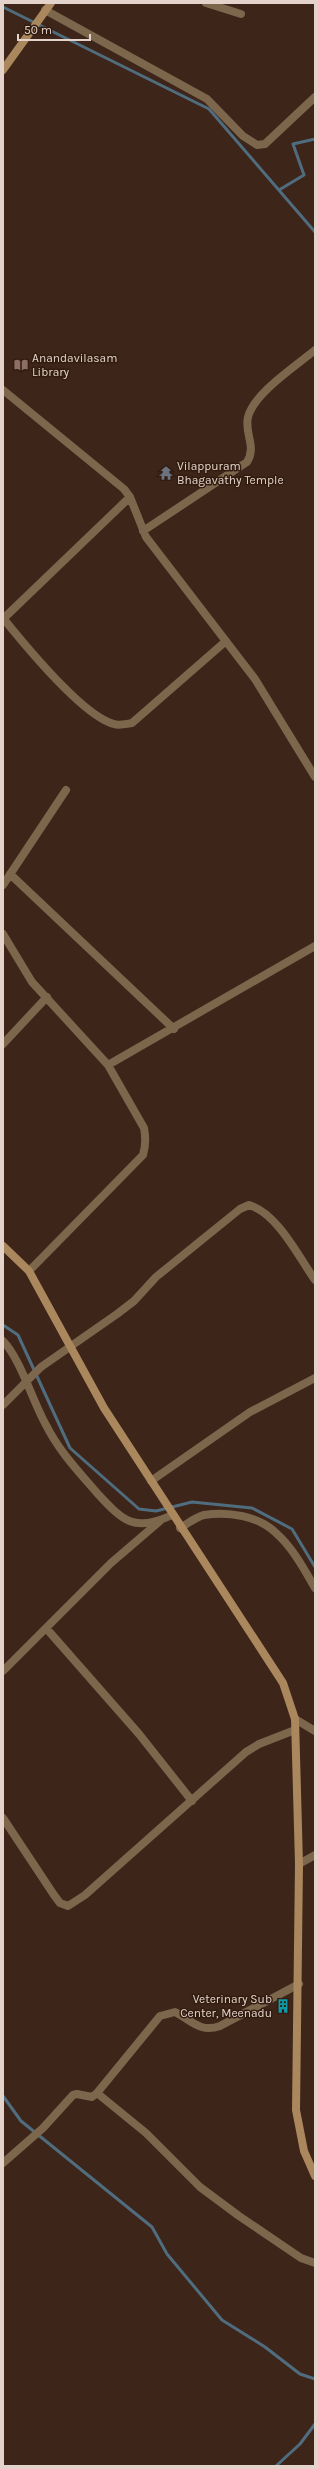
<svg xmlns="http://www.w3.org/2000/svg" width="318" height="2469" viewBox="0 0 318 2469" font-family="Karla,sans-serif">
  <rect width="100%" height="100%" fill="#3d2519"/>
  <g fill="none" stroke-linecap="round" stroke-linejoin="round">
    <path stroke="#4f6d7f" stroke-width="3" d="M3 7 209 109 315 232
      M279 190 304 175 293 144 315 139
      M3 1325 18 1335 70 1448 139 1509 156 1511 192 1502 252 1508 292 1529 315 1567
      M3 2096 21 2121 152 2227 167 2254 222 2320 265 2347 300 2374 315 2379
      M276 2466 300 2444 315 2424"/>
    <path stroke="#7c664c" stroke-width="8" d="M206 3 241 14
      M45 10 207 99 243 136 257 145 265 144 315 97
      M3 390 124 489 130 497 146 537 255 679 315 777
      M143 531 247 462C257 446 244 434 248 417 254 393 296 366 315 350
      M3 618C24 644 83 716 114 724 119 726 126 724 132 723L226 641
      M3 619 130 497
      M10 874 174 1029
      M3 885 66 790
      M3 934 32 982 108 1065 144 1128C146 1138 146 1145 143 1155L29 1271
      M3 1044 47 997
      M108 1065 315 946
      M3 1341C20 1358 33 1402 46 1425 59 1451 78 1471 97 1493 123 1521 134 1533 172 1515
      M3 1405 41 1367 117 1314 134 1301 156 1277 240 1209 249 1205C278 1214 298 1256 315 1280
      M151 1481 250 1412 315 1378
      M180 1528C187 1524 196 1517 204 1515 228 1511 259 1516 276 1533 293 1548 304 1569 315 1588
      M46 1628 139 1734 192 1801
      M3 1671 111 1563 160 1521
      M295 1719 315 1731
      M3 1818 54 1895 60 1903 68 1906 85 1895 246 1752 259 1744 295 1730
      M299 1864 315 1855
      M97 2093 146 2133 200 2187 239 2216 301 2258 315 2263
      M3 2163 43 2128 73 2095 77 2094 92 2097 97 2093 160 2016 175 2012C192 2021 200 2033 220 2026L299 1984"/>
    <path stroke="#aa875d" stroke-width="8" d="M3 70 51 3
      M3 1246 29 1271 104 1408 283 1683 295 1719 299 1864 296 2110 304 2151 315 2176"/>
  </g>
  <defs>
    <symbol id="library-bare" viewBox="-9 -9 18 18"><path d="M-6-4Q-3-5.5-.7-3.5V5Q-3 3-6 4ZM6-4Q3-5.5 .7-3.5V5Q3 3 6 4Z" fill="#8d6e63" stroke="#321c0f" stroke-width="2.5" paint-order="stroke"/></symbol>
    <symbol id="temple-bare" viewBox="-9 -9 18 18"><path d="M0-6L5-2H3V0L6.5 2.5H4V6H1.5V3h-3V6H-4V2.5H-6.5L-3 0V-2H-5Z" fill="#6b7280" stroke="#321c0f" stroke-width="2.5" paint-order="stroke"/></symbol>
    <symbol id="building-bare" viewBox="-9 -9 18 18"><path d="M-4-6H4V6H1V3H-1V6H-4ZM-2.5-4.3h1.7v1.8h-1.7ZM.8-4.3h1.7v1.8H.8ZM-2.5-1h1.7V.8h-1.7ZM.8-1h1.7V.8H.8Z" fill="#0f9aa8" stroke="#321c0f" stroke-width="2.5" paint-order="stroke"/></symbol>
  </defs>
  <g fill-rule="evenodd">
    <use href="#library-bare" x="11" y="355" width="20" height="20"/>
    <use href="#temple-bare" x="156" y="463" width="20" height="20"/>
    <use href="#building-bare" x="273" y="1996" width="20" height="20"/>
  </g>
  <g text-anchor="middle" stroke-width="3" stroke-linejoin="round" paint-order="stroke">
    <g font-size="12" fill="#e3d3cb" stroke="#321c0f" text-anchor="start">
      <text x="32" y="362">Anandavilasam<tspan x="32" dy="14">Library</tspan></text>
      <text x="177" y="470">Vilappuram<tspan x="177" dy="14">Bhagavathy Temple</tspan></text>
      <text x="272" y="2003" text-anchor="end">Veterinary Sub<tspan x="272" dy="14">Center, Meenadu</tspan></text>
    </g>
  </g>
  <rect width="318" height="2469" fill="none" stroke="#e3d3cb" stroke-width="8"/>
  <path d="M18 34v6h72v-6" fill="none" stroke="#e3d3cb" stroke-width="2"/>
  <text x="24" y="34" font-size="12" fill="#e3d3cb" stroke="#321c0f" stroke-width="3" paint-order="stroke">50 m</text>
</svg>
